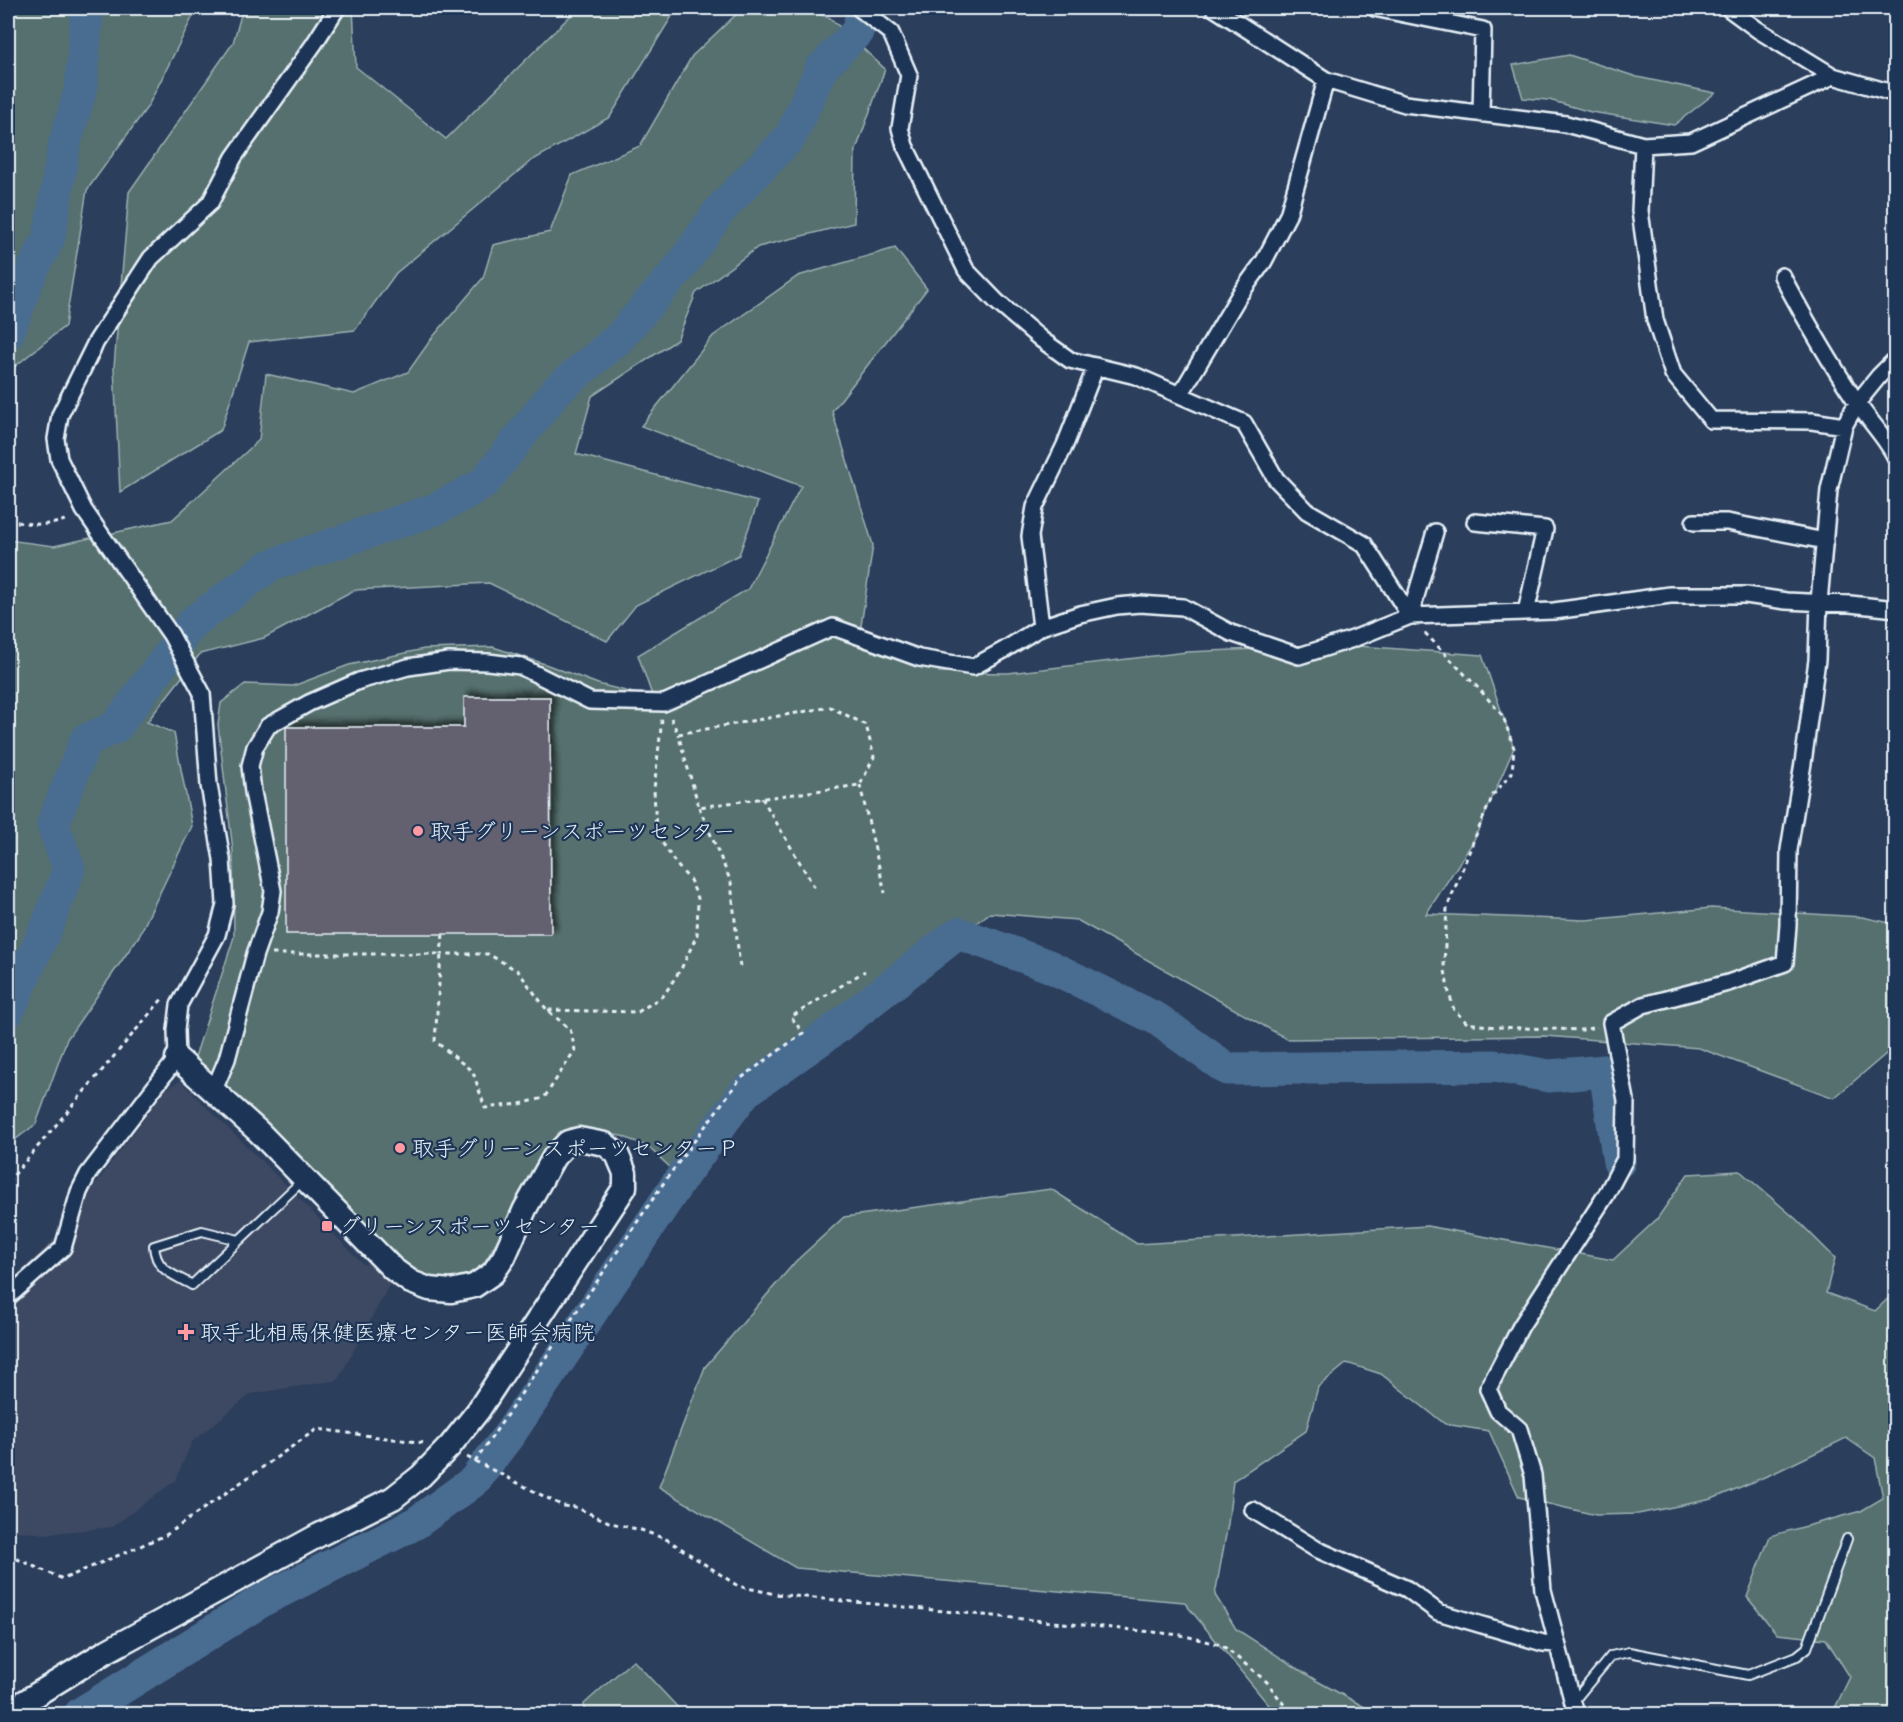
<svg xmlns="http://www.w3.org/2000/svg" width="1903" height="1722" viewBox="0 0 1903 1722" font-family="'Patrick Hand','Klee One',sans-serif">
  <defs>
    <filter id="shadow"><feDropShadow dx="5" dy="-5" stdDeviation="3" flood-color="#0009"/></filter>
  </defs>
  <rect width="100%" height="100%" fill="#2b3e5c"/>
  <filter id="ink" filterUnits="userSpaceOnUse"><feTurbulence type="fractalNoise" baseFrequency=".0167" numOctaves="2"/><feDisplacementMap in="SourceGraphic" scale="12" xChannelSelector="R" yChannelSelector="G"/><feConvolveMatrix kernelMatrix="1 2 1 2 8 2 1 2 1" color-interpolation-filters="sRGB"/></filter>
  <g filter="url(#ink)">
    <path fill="#3c4862" d="M180 1081 284 1183 364 1265 371 1260 391 1282 338 1380 251 1394 192 1442 175 1481 112 1527 45 1534 8 1530V1284L56 1237 166 1089Z"/>
    <path fill="#55706e" stroke="#9eb0b3" stroke-width="1.5" d="M8 8H197L148 106 87 190 65 326 8 372Z
      M243 8H353L356 67 446 139 569 17 576 8H677L610 117 531 161 396 273 355 330 249 342 221 430 120 492 114 367 129 192 233 43Z
      M743 8H802L830 18 885 69 855 153 854 223 758 247 696 293 677 340 592 396 576 454 758 502 739 555 636 605 607 641 489 583 354 590 264 638 200 654 147 722 174 733 192 826 139 936 67 1039 36 1124 8 1145V540L54 546 172 520 259 440 266 374 354 394 408 372 432 338 483 278 493 245 550 232 572 175 640 146 692 56Z
      M1569 55 1637 77 1715 93 1674 125 1591 112 1549 100 1523 98 1513 65Z
      M895 248 927 289 832 411 873 545 860 633 936 661 939 672 1008 673 1187 652 1344 645 1482 655 1514 748 1473 842 1426 914 1586 920 1711 908 1862 917 1895 924V1045L1893 1048 1834 1098 1699 1048 1545 1036 1287 1039 1077 920 990 913 757 1081 684 1180 648 1147 622 1136 574 1130 517 1206 483 1265 466 1277 445 1280 425 1278 402 1264 289 1146 194 1060 234 937 233 851 218 725 221 703 245 684 293 686 349 665 424 649 493 647 545 664 598 684 653 698 638 655 748 589 801 486 641 426 713 336 798 276Z
      M1740 1171 1796 1219 1835 1258 1826 1293 1875 1311 1895 1292V1708L1892 1714H1832L1850 1677 1826 1639 1777 1634 1747 1597 1770 1536 1861 1511 1883 1498 1875 1458 1846 1438 1774 1473 1712 1499 1638 1514 1596 1515 1519 1497 1489 1431 1445 1424 1381 1374 1347 1363 1318 1387 1306 1431 1233 1481 1228 1524 1215 1595 1236 1629 1317 1681 1370 1710 1369 1714H1276L1184 1602 796 1568 659 1487 705 1367 796 1261 844 1217 1051 1189 1137 1244 1427 1226 1613 1260 1657 1219 1688 1174Z
      M633 1660 684 1714H584V1704Z"/>
    <g fill="none" stroke-linecap="round" stroke-linejoin="round">
      <path stroke="#4a6c91" stroke-width="33" d="M8 333 29 277 49 238 64 146 81 89 87 8
        M8 1012 48 924 69 869 53 824 86 740 116 727 192 623 269 566 436 509 483 484 556 391 618 339 679 269 721 209 791 136 821 69 857 32 864 8
        M80 1714 263 1600 416 1523 474 1481 511 1432 684 1174 745 1092 838 1027 958 933 1049 966 1157 1019 1227 1069 1494 1066 1549 1076 1605 1071 1619 1162"/>
    </g>
    <path fill="#63606f" stroke="#e8f1f8" stroke-width="1.5" filter="url(#shadow)" d="M464 697H550L551 934H286V727H464Z"/>
    <g fill="none" stroke-linecap="round" stroke-linejoin="round">
      <defs>
        <path id="lane" d="M239 1240 202 1231 154 1246C156 1271 173 1274 192 1285L303 1180
          M1573 1702 1611 1656 1629 1652 1748 1675 1797 1656 1807 1648 1847 1539"/>
        <path id="street" d="M859 8 891 33 909 75 900 128 905 146 966 270 997 302 1042 340 1070 360 1136 376 1244 423 1276 479 1307 511 1364 544 1410 616
          M1214 8 1326 80 1405 104 1566 124 1643 145 1691 142 1833 76 1896 94
          M1374 8 1483 30 1481 114
          M1728 8 1758 30 1833 76
          M1643 145 1640 211 1655 320 1673 374 1711 420 1812 421 1844 426
          M1782 276C1805 319 1829 361 1856 401 1868 420 1886 437 1896 458
          M1180 395 1240 294 1264 261 1288 215 1326 80
          M1475 522 1545 529 1526 612
          M1694 522H1727L1825 541
          M1410 616 1435 532
          M1041 627 1030 536 1035 507 1065 445 1096 366
          M214 1090 227 1059 255 954 270 912 273 891 253 792 250 766 255 747 268 726 309 703 359 681 408 667 449 661 488 662 520 666 590 701 664 703 833 627 919 658 973 667 1004 650 1041 627 1080 614 1117 606 1140 604 1183 607 1231 633 1299 656 1353 639 1410 616 1554 611 1670 595H1746L1786 601 1850 604 1896 609
          M8 1297 63 1248 79 1192 88 1174 177 1058 176 1030 179 1005 217 935 225 904 222 859 209 785 202 693 171 635 84 510 59 459 56 439 60 415 96 342 151 258 210 203 234 157 314 44 337 8
          M1253 1510 1316 1549 1407 1589 1438 1612 1543 1643 1556 1644
          M1576 1714 1543 1590 1533 1475 1519 1429 1498 1411 1488 1389 1521 1326 1606 1195 1625 1159 1626 1100 1611 1023 1643 1005 1728 983 1785 963 1788 925 1789 850 1803 763 1817 660 1819 602 1829 490 1844 426 1857 403 1879 376 1896 359"/>
        <path id="secondary" d="M8 1712 107 1651 319 1535 393 1498 421 1476 450 1446 478 1411 625 1187V1173L617 1154 605 1144 579 1139 568 1142 554 1157 525 1209 504 1257 493 1273 474 1286 451 1291 429 1289 411 1282 393 1269 259 1132 177 1058"/>
      </defs>
      <use href="#lane" stroke="#e8f1f8" stroke-width="12"/>
      <use href="#street" stroke="#e8f1f8" stroke-width="20"/>
      <use href="#secondary" stroke="#e8f1f8" stroke-width="27"/>
      <path stroke="#e8f1f8" stroke-width="3" stroke-dasharray="4.5 4.5" stroke-linecap="butt" d="M8 520C28 524 50 528 69 518
        M1425 633 1480 690 1503 716 1514 748 1512 773 1493 795 1473 842 1447 908 1444 964 1448 989 1454 1010 1467 1023 1495 1027 1582 1030 1597 1027
        M671 718 678 734 830 707 866 725 874 757 860 785 699 807 678 734
        M860 785 885 893
        M762 798 816 890
        M699 807 731 882 740 968
        M272 954H441L435 1041 473 1072 485 1108 520 1104 544 1098 575 1050 570 1029 547 1010 518 971 488 954H441L443 934
        M548 1010 638 1012 664 995 682 967 697 935 698 898 690 880 676 864 656 833 654 789 662 719
        M8 1182 163 998
        M467 1457 563 1506 575 1507 611 1523 641 1530 668 1540 738 1586 775 1594 1162 1633 1181 1635 1222 1645 1267 1682 1291 1714
        M475 1462 667 1178 740 1079 803 1033 791 1017 865 971
        M8 1555 63 1579 166 1535 317 1429 425 1443"/>
      <use href="#lane" stroke="#1d3557" stroke-width="8"/>
      <use href="#street" stroke="#1d3557" stroke-width="15"/>
      <use href="#secondary" stroke="#1d3557" stroke-width="22"/>
    </g>
  </g>
  <g fill="#ff9aa2" stroke="#1d3557" stroke-width="2">
    <circle cx="418" cy="831" r="6"/>
    <circle cx="400" cy="1148" r="6"/>
    <rect x="321" y="1220" width="12" height="12" rx="3"/>
    <path d="M183 1323h6v6h6v6h-6v6h-6v-6h-6v-6h6z"/>
  </g>
  <g text-anchor="middle" stroke-width="4.5" stroke-linejoin="round" paint-order="stroke">
    <g font-size="22" fill="#e8f1f8" stroke="#1d3557" text-anchor="start">
      <text x="430" y="839">取手グリーンスポーツセンター</text>
      <text x="412" y="1156">取手グリーンスポーツセンターＰ</text>
      <text x="339" y="1234">グリーンスポーツセンター</text>
      <text x="200" y="1340">取手北相馬保健医療センター医師会病院</text>
    </g>
  </g>
  <rect width="1903" height="1722" fill="none" stroke="#1d3557" stroke-width="30"/>
  <rect x="15" y="15" width="1873" height="1692" fill="none" stroke="#e8f1f8" stroke-width="2" filter="url(#ink)"/>
</svg>
